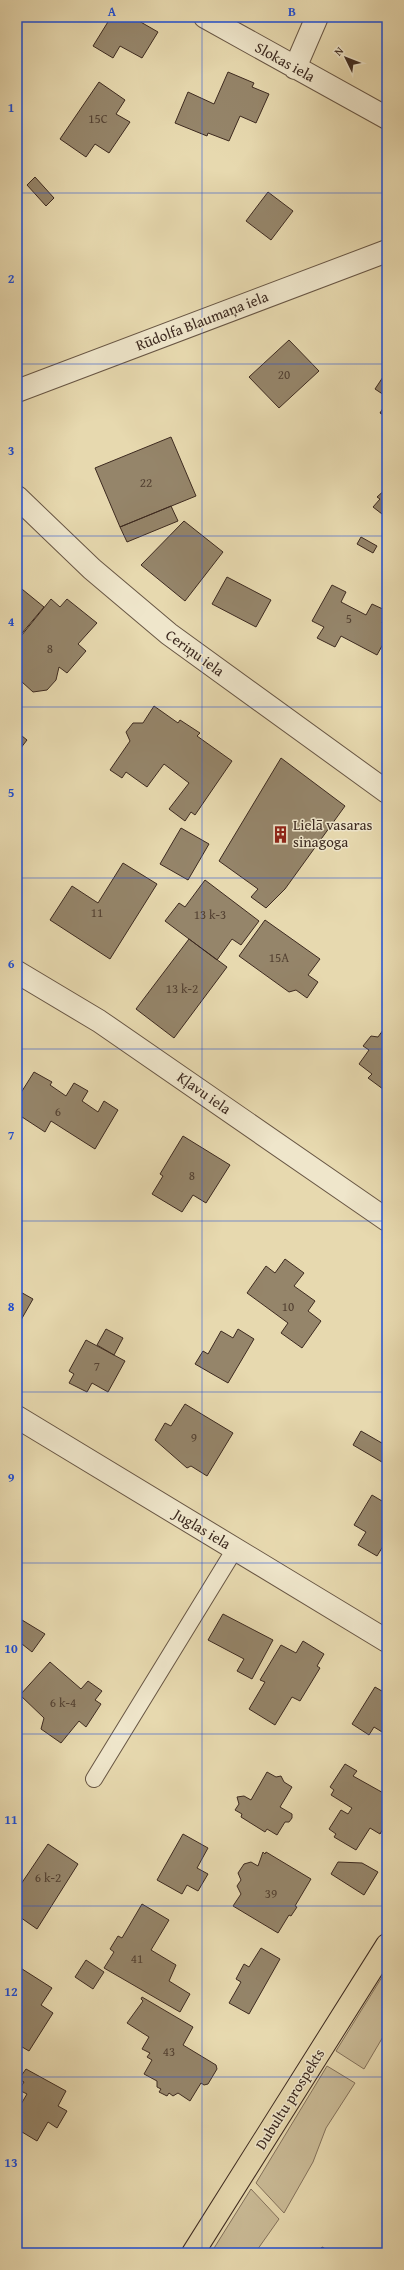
<svg xmlns="http://www.w3.org/2000/svg" width="404" height="2270" viewBox="0 0 404 2270" font-family="'Gentium Book Plus',serif">
  <rect width="100%" height="100%" fill="#e7d9af"/>
  <filter id="stains"><feTurbulence type="fractalNoise" baseFrequency=".005" numOctaves="4"/><feColorMatrix values="0 0 0 0 .2 0 0 0 0 .09 0 0 0 0 .02 0 0 0 .5 -.17"/></filter>
  <radialGradient id="worn" r=".72"><stop offset=".6" stop-color="#630" stop-opacity="0"/><stop offset="1" stop-color="#630" stop-opacity=".3"/></radialGradient>
  <path fill="#cabb97" stroke="#84725c" d="M387 1969V2030L364 2069 336 2051Z
    M327 2066 355 2083 326 2128 313 2162 284 2213 256 2183Z
    M251 2189 279 2219 255 2253H211Z"/>
  <path fill="#95856a" stroke="#3d2a20" d="M111 17H132L158 32 142 58 120 46 113 58 93 46Z
    M228 72 254 83 252 87 269 94 256 123 240 116 229 141 208 133 207 136 175 123 188 92 214 104Z
    M99 82 125 100 116 114 130 122 109 153 95 144 86 157 60 139Z
    M35 177 54 198 46 206 27 185Z
    M268 192 293 211 271 240 246 221Z
    M289 340 319 371 279 408 249 377Z
    M387 371V397L375 389Z
    M387 402V417L380 413Z
    M171 437 196 496 120 527 95 468Z
    M387 488V510L382 514 373 507 380 499 377 497Z
    M171 506 178 521 127 542 120 527Z
    M184 521 223 552 185 601 141 565Z
    M361 537 377 546 373 553 357 544Z
    M227 577 271 600 256 627 212 604Z
    M17 585 44 607 17 639Z
    M332 585 346 592 341 602 366 615 372 604 387 611 382 623 387 626V637L377 655 341 636 335 647 317 638 324 627 312 621Z
    M51 599 60 607 67 599 97 623 78 644 86 651 67 673 59 667 56 680 47 690 33 692 22 682 17 673V641Z
    M154 706 178 723 180 720 200 733 197 736 232 761 195 815 191 812 185 821 169 809 189 783 164 764 147 787 126 772 122 778 110 770 130 741 126 732 133 723H143Z
    M17 732 27 740 17 753Z
    M281 758 345 806 285 889 266 908 251 897 258 889 219 861Z
    M181 828 209 844 188 880 160 864Z
    M123 863 157 884 110 959 50 920 72 886 98 903Z
    M205 880 259 921 241 945 232 939 217 960 165 921 179 903 185 907Z
    M265 920 320 959 308 975 318 982 307 998 296 990 289 992 239 956Z
    M189 939 227 967 174 1038 136 1009Z
    M386 1026 387 1027V1092L368 1078 372 1074 359 1064 369 1050 363 1046 371 1036 378 1037Z
    M34 1072 52 1082 50 1085 66 1096 74 1083 88 1091 82 1101 98 1112 104 1101 118 1110 95 1149 51 1121 45 1132 19 1115 21 1110 17 1108V1099Z
    M183 1136 230 1165 206 1203 193 1195 182 1212 152 1194 163 1176 160 1174Z
    M285 1259 304 1273 294 1286 315 1301 308 1311 321 1321 302 1348 281 1333 288 1323 247 1293 266 1266 275 1273Z
    M17 1290 33 1299 17 1327Z
    M106 1329 123 1338 114 1355 97 1345Z
    M238 1329 254 1339 228 1383 195 1364 203 1351 208 1354 221 1331 233 1338Z
    M86 1340 125 1361 108 1392 92 1383 87 1392 69 1383 74 1374 69 1371Z
    M185 1404 233 1433 207 1476 191 1466 187 1468 155 1440 165 1423 171 1426Z
    M361 1431 387 1446V1465L353 1445Z
    M372 1495 387 1504V1544L385 1543 377 1556 358 1545 366 1532 354 1525Z
    M223 1614 273 1640 252 1679 237 1671 244 1659 208 1640Z
    M22 1620 45 1634 32 1652 17 1640V1627Z
    M303 1641 324 1654 317 1666 320 1668 300 1701 292 1697 275 1725 249 1709 265 1682 260 1680 281 1645 296 1653Z
    M50 1662 81 1689 88 1681 102 1691 95 1700 101 1704 86 1727 79 1721 61 1743 41 1729 44 1718 20 1695Z
    M375 1687 387 1694V1735L374 1727 369 1735 352 1724Z
    M345 1764 357 1771 353 1776 387 1795V1800L383 1807 387 1810V1822L380 1834 370 1828 356 1850 334 1837 336 1834 329 1829 341 1810 348 1814 352 1808 331 1795 334 1790 330 1787Z
    M267 1772 276 1777 281 1776 284 1782 292 1787 280 1807 292 1814V1818L289 1822H285L277 1835 267 1829 265 1832 241 1817 242 1814 235 1810 239 1804 237 1797 244 1796 251 1800Z
    M183 1834 208 1848 197 1868 208 1874 198 1891 187 1885 182 1894 157 1880Z
    M48 1844 78 1864 37 1929 17 1915V1890Z
    M263 1852 265 1854 266 1852 311 1879 295 1906 297 1907 291 1916 289 1915 278 1933 233 1906 241 1894 237 1886 241 1880 238 1873 244 1864 251 1862 258 1866Z
    M338 1862 362 1863 378 1872 364 1895 331 1874Z
    M142 1904 169 1920 151 1950 176 1965 169 1981 190 1994 180 2012 104 1968 114 1952 110 1949 118 1936 122 1938Z
    M261 1948 280 1959 249 2014 229 2003 241 1982 236 1979 244 1964 249 1967Z
    M86 1960 104 1972 93 1989 75 1977Z
    M19 1967 52 1988 41 2005 53 2013 29 2051 17 2044V1970Z
    M142 1997 193 2027 183 2045 216 2065 217 2069 208 2084 204 2085 201 2083 190 2101 178 2093 173 2096 169 2093 167 2096 159 2092 161 2089 157 2087V2081L144 2074 152 2060 147 2057 150 2053 142 2049 149 2037 127 2023 143 2001 141 1999Z
    M26 2069 66 2091 58 2106 67 2111 57 2128 48 2122 37 2141 17 2129V2111L27 2094 19 2090 24 2082 19 2079Z
    M322 2247 333 2253H318Z"/>
  <g fill="none" stroke-linecap="round" stroke-linejoin="round">
    <defs>
      <path id="service" d="M94 1779 235 1549"/>
      <path id="minor" d="M205 17 387 118
        M295 68 317 17
        M17 391 387 251
        M17 497 92 569 169 634 387 792
        M17 972 99 1021 387 1220
        M17 1417 387 1641"/>
      <path id="primary" d="M193 2253 387 1945"/>
    </defs>
    <use href="#service" stroke="#685644" stroke-width="18"/>
    <use href="#minor" stroke="#685644" stroke-width="24"/>
    <use href="#primary" stroke="#3d2a20" stroke-width="24"/>
    <use href="#service" stroke="#efe6cb" stroke-width="16"/>
    <use href="#minor" stroke="#efe6cb" stroke-width="22"/>
    <use href="#primary" stroke="#e7d9af" stroke-width="22"/>
  </g>
  <path fill="none" stroke="#1d4ed8" stroke-width="1" stroke-opacity="0.55" d="M202 17V2253M17 193H387M17 364H387M17 536H387M17 707H387M17 878H387M17 1049H387M17 1221H387M17 1392H387M17 1563H387M17 1734H387M17 1906H387M17 2077H387"/>
  <defs>
    <symbol id="building-bare" viewBox="-9 -9 18 18"><path d="M-4-6H4V6H1V3H-1V6H-4ZM-2.5-4.3h1.7v1.8h-1.7ZM.8-4.3h1.7v1.8H.8ZM-2.5-1h1.7V.8h-1.7ZM.8-1h1.7V.8H.8Z" fill="#8f2418" stroke="#efe6cb" stroke-width="2.5" paint-order="stroke"/></symbol>
  </defs>
  <g fill-rule="evenodd">
    <use href="#building-bare" x="268" y="822" width="25" height="25"/>
  </g>
  <g text-anchor="middle" stroke-width="3" stroke-linejoin="round" paint-order="stroke">
    <g font-size="13" fill="#534132">
      <text x="98" y="123">15C</text>
      <text x="284" y="379">20</text>
      <text x="146" y="487">22</text>
      <text x="349" y="623">5</text>
      <text x="50" y="653">8</text>
      <text x="97" y="917">11</text>
      <text x="210" y="919">13 k-3</text>
      <text x="279" y="962">15A</text>
      <text x="182" y="993">13 k-2</text>
      <text x="58" y="1116">6</text>
      <text x="192" y="1180">8</text>
      <text x="288" y="1311">10</text>
      <text x="97" y="1371">7</text>
      <text x="194" y="1442">9</text>
      <text x="63" y="1707">6 k-4</text>
      <text x="48" y="1882">6 k-2</text>
      <text x="271" y="1898">39</text>
      <text x="137" y="1963">41</text>
      <text x="169" y="2056">43</text>
    </g>
    <g font-size="15" fill="#3d2a20" stroke="#efe6cb">
      <text transform="translate(285 62) rotate(29)" y="5">Slokas iela</text>
      <text transform="translate(202 321) rotate(-21)" y="5">Rūdolfa Blaumaņa iela</text>
      <text transform="translate(195 653) rotate(36)" y="5">Ceriņu iela</text>
      <text transform="translate(204 1093) rotate(35)" y="5">Kļavu iela</text>
      <text transform="translate(202 1529) rotate(31)" y="5">Juglas iela</text>
      <text transform="translate(290 2099) rotate(-58)" y="5">Dubultu prospekts</text>
    </g>
    <g font-size="15" fill="#3d2a20" stroke="#efe6cb" text-anchor="start">
      <text x="293" y="830">Lielā vasaras<tspan x="293" dy="17">sinagoga</tspan></text>
    </g>
  </g>
  <rect width="404" height="2270" fill="none" stroke="#e7d9af" stroke-width="44"/>
  <g transform="translate(346 58) rotate(313)" stroke="#efe6cb" stroke-width="3" paint-order="stroke">
  <path d="M0-3L7 15L0 10L-7 15Z" fill="#3d2a20"/>
  <text y="-6" font-size="11" font-weight="bold" text-anchor="middle" fill="#3d2a20">N</text>
  </g>
  <rect x="22" y="22" width="360" height="2226" fill="none" stroke="#1d4ed8" stroke-width="1.5"/>
  <g font-size="13" text-anchor="middle" font-weight="bold" fill="#1d4ed8">
    <text x="112" y="16">A</text>
    <text x="292" y="16">B</text>
    <text x="11" y="112">1</text>
    <text x="11" y="283">2</text>
    <text x="11" y="455">3</text>
    <text x="11" y="626">4</text>
    <text x="11" y="797">5</text>
    <text x="11" y="968">6</text>
    <text x="11" y="1140">7</text>
    <text x="11" y="1311">8</text>
    <text x="11" y="1482">9</text>
    <text x="11" y="1653">10</text>
    <text x="11" y="1824">11</text>
    <text x="11" y="1996">12</text>
    <text x="11" y="2167">13</text>
  </g>
  <rect width="100%" height="100%" filter="url(#stains)"/>
  <rect width="100%" height="100%" fill="url(#worn)"/>
</svg>
